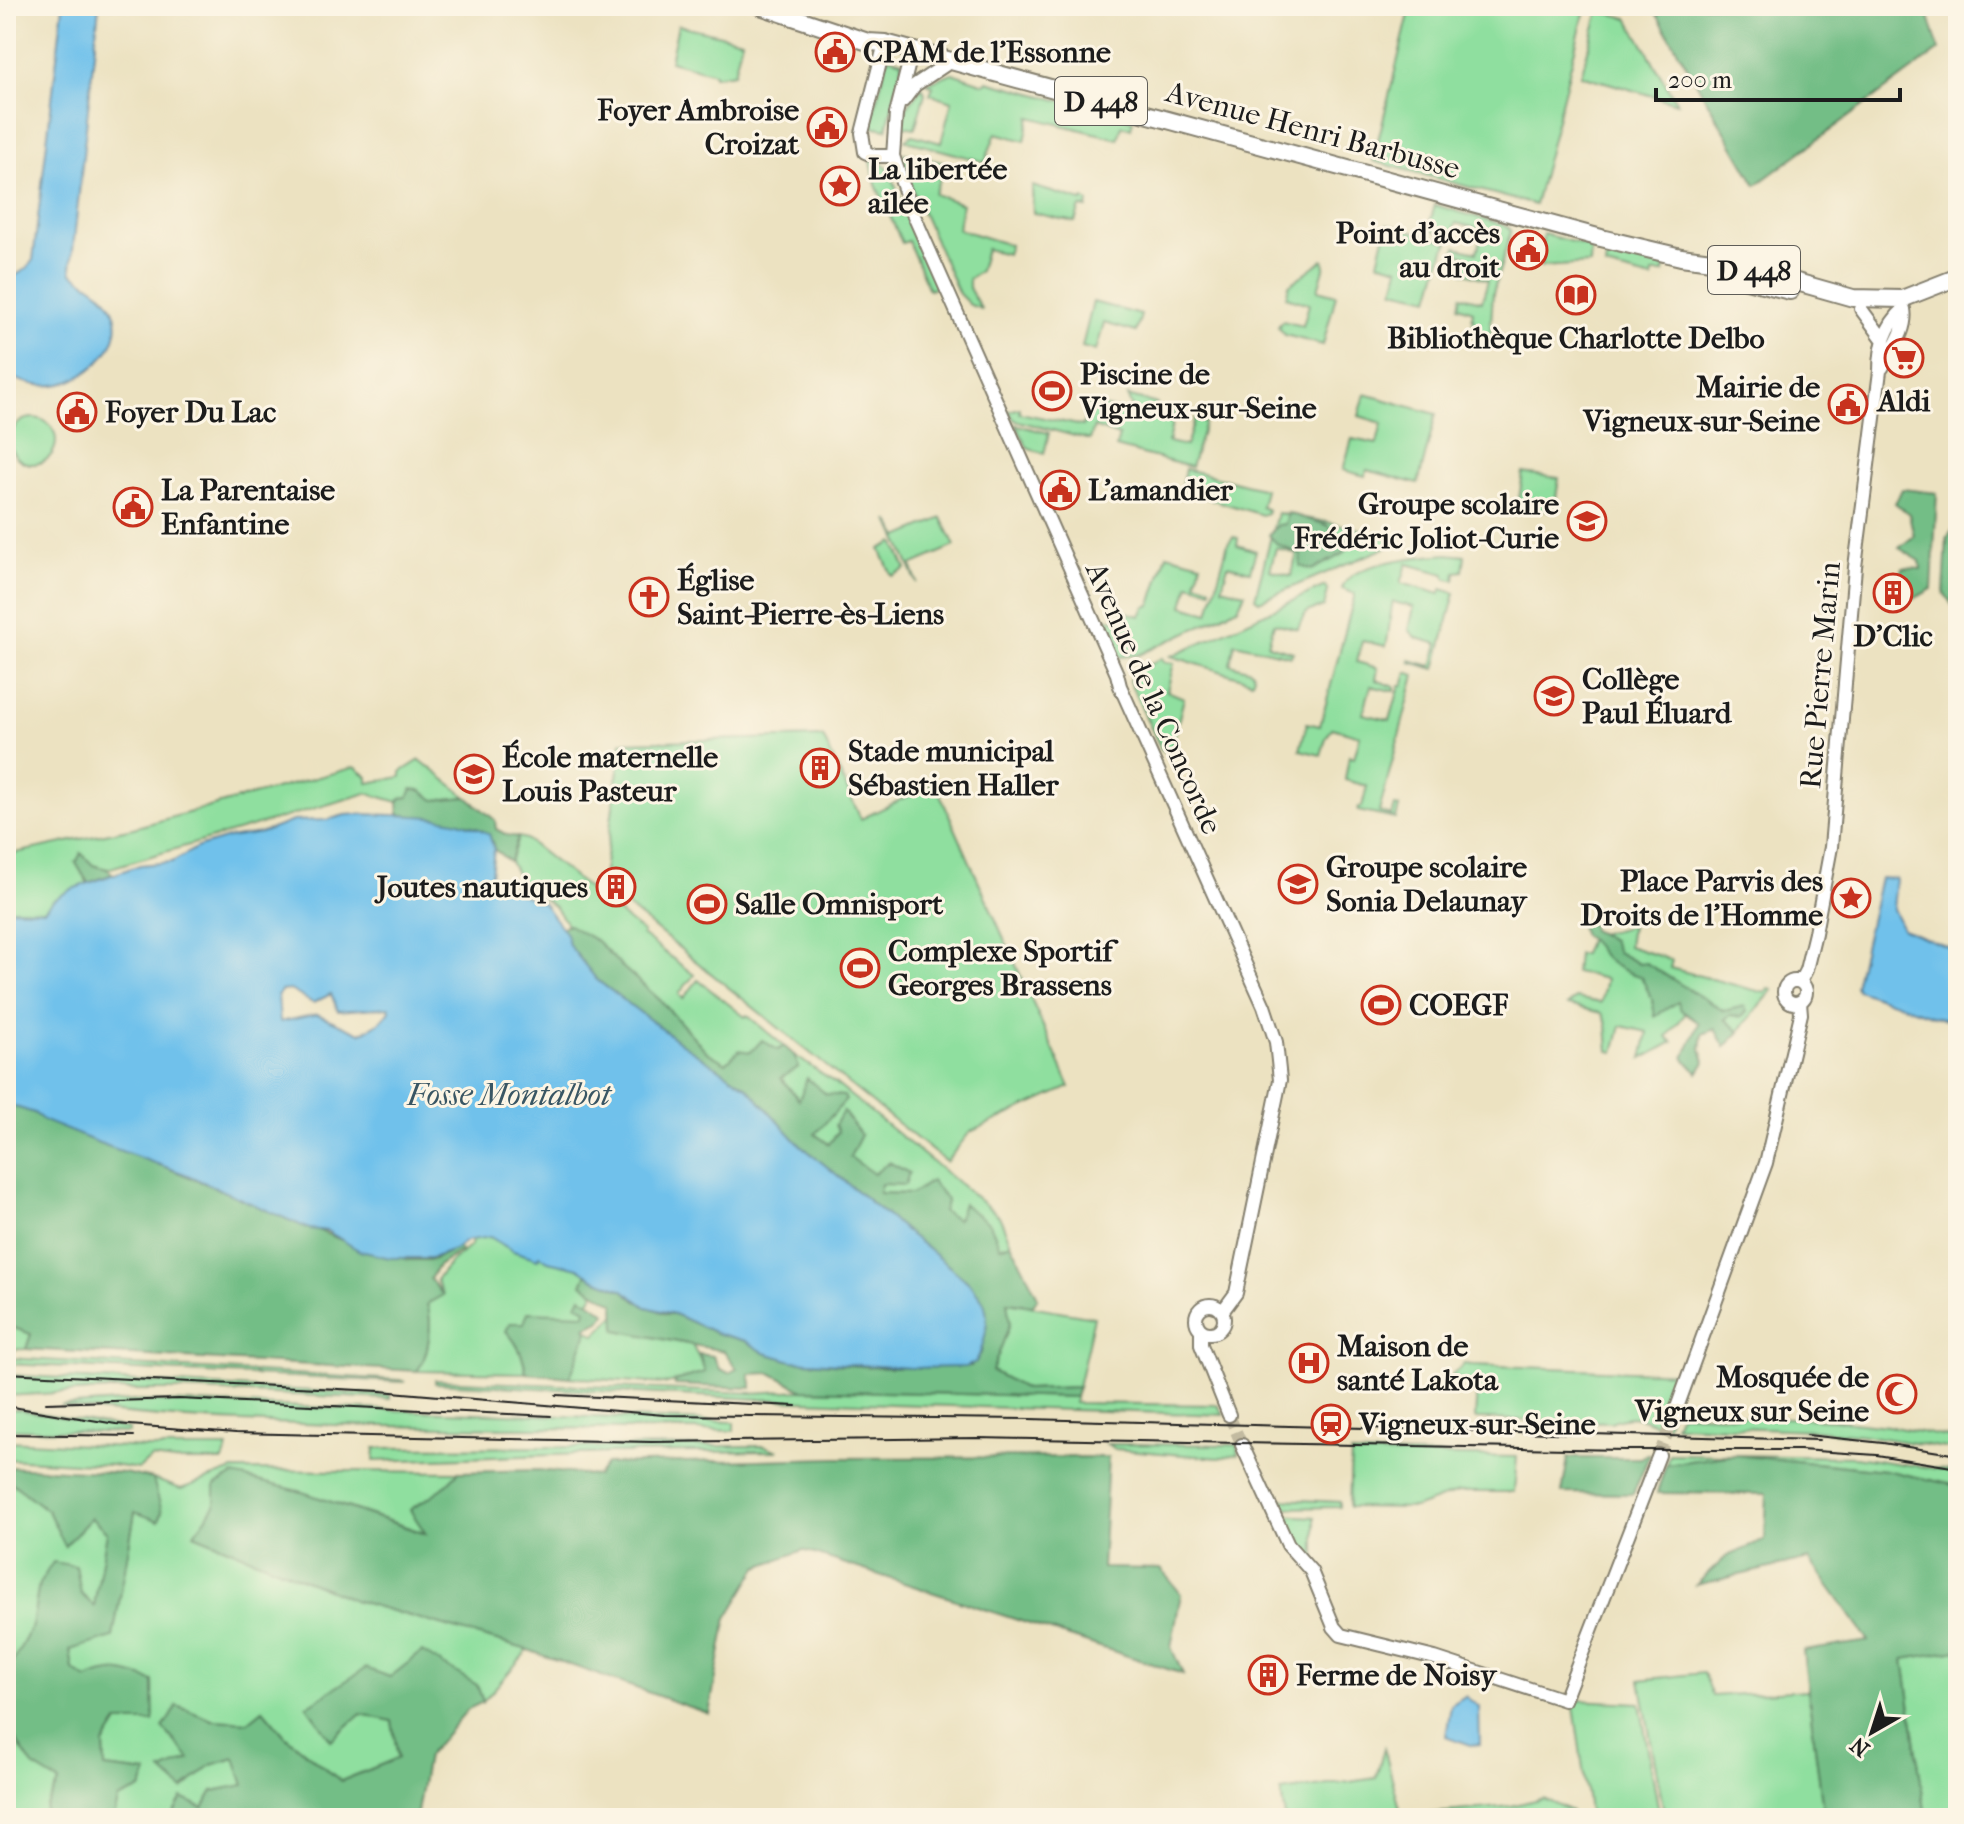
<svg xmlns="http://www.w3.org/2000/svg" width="1964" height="1824" viewBox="0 0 1964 1824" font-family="'IM FELL French Canon',serif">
  <rect width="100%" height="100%" fill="#fcf5e5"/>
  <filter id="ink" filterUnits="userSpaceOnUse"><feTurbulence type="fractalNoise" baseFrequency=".0125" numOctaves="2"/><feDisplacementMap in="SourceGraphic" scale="16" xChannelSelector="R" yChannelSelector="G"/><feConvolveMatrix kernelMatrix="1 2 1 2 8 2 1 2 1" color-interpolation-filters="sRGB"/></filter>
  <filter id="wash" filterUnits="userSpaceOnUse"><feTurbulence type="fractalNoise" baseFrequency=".006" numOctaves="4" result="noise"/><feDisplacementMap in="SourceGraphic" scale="32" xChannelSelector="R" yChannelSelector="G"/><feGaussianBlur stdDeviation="1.8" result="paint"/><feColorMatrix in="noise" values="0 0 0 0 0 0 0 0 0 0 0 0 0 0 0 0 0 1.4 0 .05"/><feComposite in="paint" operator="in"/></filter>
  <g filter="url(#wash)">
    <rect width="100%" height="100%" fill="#ece2c1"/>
    <path fill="#8fdf9f" stroke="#567e5e" stroke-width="2" fill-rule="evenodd" d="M1411 6H1586L1535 205 1373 161Z
      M1599 11 1628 18 1677 103 1581 75Z
      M678 25 742 40 734 73 714 76V73L670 61Z
      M888 57 902 61V65L887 129 870 126Z
      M952 73 985 84 987 81 1133 120 1131 128 1122 126 1118 139 1030 117 1025 141 996 133 985 162 904 140 913 135 941 143 952 101 930 94 933 86 927 83Z
      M922 87 925 93 915 128 901 126 907 107Z
      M904 153 945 163 934 194 962 204 958 229 1010 245 1007 254 986 249 980 271 969 279V288L981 309 970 305 959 294 906 176 902 162Z
      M875 159 889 169 917 242 938 286 929 290 908 241 902 243 876 185 871 160Z
      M1032 186 1082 201 1084 199 1088 202 1087 208 1080 207 1075 222 1033 213Z
      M1435 205 1508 226 1511 231 1493 293 1490 339 1470 334 1474 319 1472 318 1473 311 1459 306 1461 296 1482 301 1488 280 1463 272 1467 256 1454 252 1456 247 1477 252 1483 230 1456 223 1451 236 1428 229Z
      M1387 224 1449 242 1444 249 1430 298 1394 290 1399 268 1378 262Z
      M1543 234 1591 247 1590 264 1541 267Z
      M1607 251 1665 267 1664 273H1653L1652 279 1605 267Z
      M1323 260 1325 265 1318 290 1336 295 1323 345 1285 335 1278 327 1282 321 1303 326 1309 304 1286 297 1289 285Z
      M1093 302 1141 315 1136 332 1104 323 1096 351 1082 347Z
      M1365 394 1436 414 1418 484 1367 470 1365 476 1343 470 1352 439 1377 444 1382 423 1359 416Z
      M1127 396 1157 404 1156 414 1164 416 1167 409 1175 410 1168 442 1186 446 1195 418 1205 422 1191 467 1116 447 1119 436 1094 427 1090 440 1014 420 1009 411 1020 408V413L1083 426 1089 402 1136 416Z
      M10 441a23 23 0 1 1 46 0a23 23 0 1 1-46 0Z
      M1016 425 1049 433 1044 454 1027 447Z
      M1185 469 1265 489 1261 507 1268 510 1267 513 1262 515 1181 490Z
      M1523 473 1559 478 1554 511 1518 506Z
      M1277 513C1316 521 1362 525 1397 543L1259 601 1255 598ZM1276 548 1297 554 1291 576 1270 570Z
      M942 518 955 546 911 565 917 583 889 520 899 537Z
      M1233 537 1238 538 1237 545 1256 551 1250 571 1228 565 1222 587 1245 593 1238 608 1139 655 1119 657 1101 618 1117 620 1125 612 1141 616 1145 607 1151 605 1167 554 1201 563 1196 582 1211 587V590L1189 584 1183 606 1209 613 1228 543Z
      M894 542 906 569 892 576 880 549Z
      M1447 554 1465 556 1463 571 1456 572 1455 581 1445 578V574L1407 564 1401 583 1440 594 1442 589 1455 593 1435 669 1410 662V660L1432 666 1438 644 1417 638 1409 630 1414 607 1393 602C1389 617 1390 631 1386 646L1362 641 1357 662 1378 668 1376 680 1395 687V691H1392L1371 686 1363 714 1390 720 1400 685H1403L1407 672 1415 675 1379 812 1392 816 1395 806 1399 807 1396 819 1358 811 1359 807H1362L1367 786 1345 780 1349 756 1354 758 1360 736 1332 728 1326 738 1321 755 1300 750 1307 723 1320 726 1355 594 1342 589C1349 561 1422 557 1447 554Z
      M1325 586 1328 591 1324 607C1307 610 1304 612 1298 629L1274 623 1268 645 1293 652 1291 656 1235 643 1230 664 1251 670 1254 675 1252 681 1171 656Z
      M1162 658 1164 662 1174 663 1167 691 1184 698 1170 754 1161 749 1129 681 1132 673Z
      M823 737 861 819 935 783 1070 1087 970 1132 946 1162 602 886 622 742Z
      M420 760 467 797 435 800 420 790 408 797 401 798 398 802 367 793 107 869 76 863 88 883 65 893 44 910 6 909V855L133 828 355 767 368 777V783L401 777V772Z
      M518 837 526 839 643 932 642 935 694 975 679 994 683 999 698 980 745 1017 747 1015 784 1046 778 1050 751 1052 726 1063 707 1052 660 1000 620 965 598 942 567 924 556 908 519 879 510 862Z
      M1631 926 1628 946 1672 960 1670 968 1765 993 1769 989 1773 990 1735 1036 1690 1008 1667 1037 1673 1042 1642 1059 1648 1032 1621 1026 1614 1052 1609 1051 1607 1024 1602 1013 1568 1005 1576 998 1601 1003 1606 979 1575 972 1577 954H1583L1590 936Z
      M794 1055 835 1083 999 1216 1011 1243 1000 1247 990 1224 963 1204 957 1220 911 1194 879 1193V1171L874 1175 850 1157 838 1132 829 1145 814 1133 800 1101 781 1078 798 1067Z
      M477 1220 601 1276 584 1316 524 1323 507 1331C518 1344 524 1356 526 1373L417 1371C429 1356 433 1323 427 1304L443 1294 436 1280 449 1264 471 1245Z
      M1007 1302 1094 1317 1078 1387 1025 1389 992 1371 1010 1324Z
      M616 1314 617 1330 692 1345 706 1372 664 1384 570 1377 588 1330 595 1335Z
      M6 1325 31 1334 26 1349 6 1350Z
      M6 1358 400 1380 405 1382 6 1364Z
      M1464 1364 1472 1365 1683 1373 1666 1426C1643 1422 1636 1411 1611 1422L1475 1419 1477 1387 1451 1376Z
      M6 1375 390 1395V1399L178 1390H109L6 1396Z
      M435 1380 752 1393 803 1390 1075 1397V1403L1218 1405 1224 1415 801 1401 435 1383Z
      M134 1401 734 1422V1431C590 1427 446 1429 302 1424 220 1422 141 1418 60 1406Z
      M16 1409 129 1429V1433L6 1429V1410Z
      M1680 1413 1833 1420 1888 1426 1958 1439V1450L1863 1435 1813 1430 1675 1425Z
      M6 1441 147 1448H228L223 1461H174L151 1458 139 1469 111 1465 6 1459Z
      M1107 1444 1237 1445 1239 1454 1218 1458 1115 1449Z
      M764 1446 779 1451 610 1453 374 1461 375 1448Z
      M1351 1454 1517 1457 1514 1492H1458L1414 1508 1349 1507Z
      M1669 1454 1855 1457 1958 1472V1486L1885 1470 1735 1455 1666 1464Z
      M233 1470 459 1472 443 1488 411 1509 428 1534 299 1491 215 1506 194 1534 354 1600 528 1650 483 1702 477 1685 390 1677 308 1705 331 1740 361 1714 392 1721 398 1758 341 1781 285 1736 263 1710 248 1722 212 1720 177 1706 190 1759 163 1772 183 1790 211 1765 236 1758 244 1786 213 1791 203 1808 182 1798 171 1818H114L118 1799 141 1789 148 1773 105 1768 104 1744 118 1722 88 1680 73 1670 70 1649 113 1636 135 1512 155 1490 153 1479 181 1489Z
      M6 1478 48 1511 65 1545 91 1517 108 1532 94 1607 81 1594 76 1566 39 1584 32 1626 6 1675Z
      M1279 1499 1340 1502V1507L1279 1508Z
      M1279 1515 1315 1517V1569L1292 1544Z
      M1958 1650V1818H1926L1904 1659Z
      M1703 1673 1712 1696 1808 1690 1824 1818H1665L1640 1680Z
      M1573 1700 1640 1703 1660 1818H1590Z
      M6 1725 33 1766 59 1782 46 1805 44 1818 6 1816Z
      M1384 1748 1402 1816 1511 1806 1543 1798 1571 1811 1572 1818H1285L1281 1792 1376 1778Z"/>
    <path fill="#73be86" stroke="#486d51" stroke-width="2" d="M1652 6H1926L1939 50 1756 185Z
      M1902 489 1937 493 1932 589 1910 601 1897 584 1903 568 1921 569 1920 561 1899 548 1914 536 1909 514 1895 503Z
      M1288 513 1327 525 1352 543 1343 554 1312 570 1300 566 1301 555 1277 544 1269 535 1278 525 1285 524Z
      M1958 523V609H1955L1944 593 1947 538Z
      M412 789 420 790 435 800 467 797 495 820 496 829 507 835 518 837 510 862 494 849C491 815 423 821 399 814L398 802 401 798 408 797Z
      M81 853 93 865 107 869 113 874 88 883 76 863Z
      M1586 923 1592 924V930L1612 940 1617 952 1639 964 1646 963 1724 1011 1745 1006 1747 1012 1741 1017 1731 1015 1725 1019 1740 1032 1725 1047 1715 1029 1703 1034 1701 1049 1705 1062 1698 1073 1684 1058 1699 1023 1681 1010 1678 1002 1655 1016 1652 999 1641 977C1628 972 1615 968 1605 958 1596 949 1595 942 1582 934L1580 923Z
      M567 924 598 942 620 965 660 1000 707 1052 726 1063 739 1050 751 1052 762 1040 778 1050 784 1046 794 1055 799 1067 781 1078 799 1100 807 1078 826 1094 844 1096 846 1100 815 1134 829 1144 838 1132 835 1125 843 1111 861 1135 850 1157 874 1174 889 1162 909 1173 905 1185 881 1184 879 1193 911 1194 931 1181 947 1200 943 1211 957 1220 963 1204 990 1224 1000 1247 1011 1243 1038 1297 1033 1305 1007 1302 1010 1324 992 1371 1025 1389 1078 1387 1075 1397 803 1390 771 1373 749 1374 752 1388 675 1385 674 1381 705 1372 699 1354 713 1356 720 1369 729 1373 737 1369 724 1351 616 1330 615 1304 582 1284 587 1273 593 1278 623 1290 636 1301 666 1314H674L716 1333 746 1341 765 1353 792 1361 888 1368 971 1366 981 1353 986 1318 968 1282 798 1143 747 1087 682 1044 597 980 569 945 561 928Z
      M6 1101 356 1246 409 1260H432L458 1247 461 1251 438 1266 430 1279 443 1295 427 1304C433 1323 429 1356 417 1371L26 1349 31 1334 6 1325Z
      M581 1296 606 1313 600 1321 586 1327 588 1330 570 1377 526 1373C524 1356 518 1344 506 1331L510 1323H524L528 1312 585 1314 586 1309 577 1304Z
      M1647 1454H1650L1633 1494 1562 1493 1568 1458H1640Z
      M1735 1455 1885 1470 1958 1486V1650L1904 1659 1926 1818H1824L1803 1651 1869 1641 1809 1559 1696 1585 1727 1556 1765 1540 1767 1494 1657 1493 1666 1464Z
      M1108 1457 1102 1568 1161 1569 1181 1594 1171 1647 1183 1674 803 1550 758 1567 727 1618 709 1714 528 1650 354 1600 194 1534 215 1506V1485L234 1475 299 1491 426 1534 410 1510 443 1488 459 1472 539 1470 597 1476 606 1464 836 1458Z
      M6 1467 124 1473 153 1479 162 1512 159 1521 135 1512 113 1637 70 1650 73 1670 87 1679C115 1667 125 1671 153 1681L154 1722H118L104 1744 105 1768 148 1773 141 1789 118 1799 114 1818H44L46 1805 59 1782 33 1766 6 1725V1675L32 1626 39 1584 53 1562 76 1566 81 1594 94 1606 107 1532 91 1518 65 1546 48 1511 6 1478Z
      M422 1652 477 1685 483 1702 468 1709 427 1756 416 1818H171L182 1798 203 1808 213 1791 244 1785 235 1758 211 1765 183 1790 162 1771 190 1759 163 1728 177 1706 212 1720 248 1722 263 1710 285 1736 341 1781 398 1758 392 1721 361 1714 331 1740 307 1706 366 1668 390 1677Z"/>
    <path fill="#6fc1eb" stroke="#466e84" stroke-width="2" fill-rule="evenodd" d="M63 6H99L71 268 72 273C86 283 102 290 111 305 131 339 93 376 61 384 41 388 23 384 6 374V282L27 268 33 260Z
      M358 814C400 816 451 812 489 834L494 849 491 875 518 893 543 903 566 934 569 945 597 980 682 1044 747 1087 798 1143 968 1282C973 1288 981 1296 984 1303 991 1321 984 1346 976 1362L966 1367 911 1368 792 1361 765 1353 746 1341 716 1333 674 1314 646 1307 623 1290 593 1278 578 1268 548 1261 539 1255 538 1259 513 1251 490 1237 466 1241 454 1250 431 1258H390L360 1251 327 1231 309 1229 185 1174 99 1143 44 1121 34 1113 6 1104V909L44 910 53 900 72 889 140 865 172 862 198 847 228 838 261 833 293 821 327 820 345 815ZM290 990 313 1003 331 994 338 1011 389 1007 390 1010C385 1020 371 1029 360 1033L317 1014 280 1022 278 995 281 991Z
      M1880 878 1896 879 1893 909 1903 929 1958 951V1021L1946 1020 1857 990 1855 986Z
      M1465 1696 1479 1707 1480 1744 1471 1745 1446 1736 1451 1705Z"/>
  </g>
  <g filter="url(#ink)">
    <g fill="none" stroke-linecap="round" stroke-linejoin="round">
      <path stroke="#c2baa0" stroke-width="12" stroke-dasharray="12 6" stroke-linecap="butt" d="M1229 1415 1242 1445
        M1659 1455 1671 1424"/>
      <defs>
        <path id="tertiary" d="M885 43 862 133 865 152 874 156H893
          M912 51 896 114 893 156 911 209 1117 674 1120 686 1264 1006 1276 1042 1280 1080 1236 1293 1222 1312
          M903 101 915 85 951 61
          M1861 309 1883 339
          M1882 368C1891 350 1908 331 1904 309
          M1784 992a11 11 0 1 1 22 0a11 11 0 1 1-22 0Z
          M1800 982 1806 970 1815 933 1831 847 1855 567 1880 371C1880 347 1885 326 1904 309
          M1196 1319a14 14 0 1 1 28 0a14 14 0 1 1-28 0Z
          M1201 1330V1345L1229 1415
          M1671 1424 1766 1163 1801 1014 1800 1002
          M1242 1445 1288 1545 1311 1571 1334 1627 1341 1635 1435 1658 1564 1700 1659 1455"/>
        <path id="primary" d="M760 6 868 42 885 43 1601 238 1681 257 1719 262 1758 271 1853 298 1902 299 1958 277
          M1731 276 1790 291"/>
      </defs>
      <use href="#tertiary" stroke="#847f6e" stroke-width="16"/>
      <use href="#primary" stroke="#847f6e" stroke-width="20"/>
      <use href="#tertiary" stroke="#fff" stroke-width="12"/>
      <use href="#primary" stroke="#fff" stroke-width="16"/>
      <path stroke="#1c1c1c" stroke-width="2" d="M6 1373 380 1391 664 1415 1029 1419 1819 1440
        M556 1395 796 1406
        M46 1403 179 1399 551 1416
        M6 1406 116 1424 236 1433 651 1442 977 1438 1625 1450H1800L1877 1455 1958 1468
        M6 1434 134 1436
        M1807 1435 1883 1443 1958 1455"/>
    </g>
  </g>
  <defs>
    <symbol id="civic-ring" viewBox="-11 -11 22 22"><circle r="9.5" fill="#fcf5e5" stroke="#c8321e" stroke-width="1.5"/><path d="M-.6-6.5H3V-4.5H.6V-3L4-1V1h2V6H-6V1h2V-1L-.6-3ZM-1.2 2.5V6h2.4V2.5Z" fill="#c8321e"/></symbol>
    <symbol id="sight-ring" viewBox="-11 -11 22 22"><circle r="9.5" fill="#fcf5e5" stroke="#c8321e" stroke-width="1.5"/><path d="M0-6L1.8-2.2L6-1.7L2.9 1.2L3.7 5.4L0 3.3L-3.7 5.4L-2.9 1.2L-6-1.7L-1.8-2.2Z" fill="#c8321e"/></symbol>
    <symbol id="library-ring" viewBox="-11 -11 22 22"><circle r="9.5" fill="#fcf5e5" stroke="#c8321e" stroke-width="1.5"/><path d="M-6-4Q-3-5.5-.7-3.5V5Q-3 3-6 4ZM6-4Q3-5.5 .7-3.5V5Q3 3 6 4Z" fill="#c8321e"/></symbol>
    <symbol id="supermarket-ring" viewBox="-11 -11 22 22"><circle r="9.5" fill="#fcf5e5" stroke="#c8321e" stroke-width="1.5"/><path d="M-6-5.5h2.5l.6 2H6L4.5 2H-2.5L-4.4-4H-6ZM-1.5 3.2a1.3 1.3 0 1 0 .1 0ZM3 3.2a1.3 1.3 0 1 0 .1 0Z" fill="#c8321e"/></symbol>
    <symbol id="stadium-ring" viewBox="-11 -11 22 22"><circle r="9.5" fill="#fcf5e5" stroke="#c8321e" stroke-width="1.5"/><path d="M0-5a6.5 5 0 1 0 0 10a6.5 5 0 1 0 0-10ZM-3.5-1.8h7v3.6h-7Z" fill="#c8321e"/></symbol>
    <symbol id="school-ring" viewBox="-11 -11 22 22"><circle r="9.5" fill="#fcf5e5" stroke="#c8321e" stroke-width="1.5"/><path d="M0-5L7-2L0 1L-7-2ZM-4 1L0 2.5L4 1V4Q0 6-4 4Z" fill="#c8321e"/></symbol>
    <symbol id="building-ring" viewBox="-11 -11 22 22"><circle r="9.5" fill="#fcf5e5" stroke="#c8321e" stroke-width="1.5"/><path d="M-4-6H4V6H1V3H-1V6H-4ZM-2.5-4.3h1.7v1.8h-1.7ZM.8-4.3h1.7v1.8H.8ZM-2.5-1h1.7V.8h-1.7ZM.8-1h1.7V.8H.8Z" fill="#c8321e"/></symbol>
    <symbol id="church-ring" viewBox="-11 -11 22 22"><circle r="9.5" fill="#fcf5e5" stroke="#c8321e" stroke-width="1.5"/><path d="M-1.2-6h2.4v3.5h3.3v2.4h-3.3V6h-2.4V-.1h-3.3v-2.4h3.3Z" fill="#c8321e"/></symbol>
    <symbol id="hospital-ring" viewBox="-11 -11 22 22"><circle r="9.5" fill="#fcf5e5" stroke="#c8321e" stroke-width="1.5"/><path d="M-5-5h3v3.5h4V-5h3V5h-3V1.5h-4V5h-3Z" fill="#c8321e"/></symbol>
    <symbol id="mosque-ring" viewBox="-11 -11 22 22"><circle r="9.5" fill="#fcf5e5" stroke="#c8321e" stroke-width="1.5"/><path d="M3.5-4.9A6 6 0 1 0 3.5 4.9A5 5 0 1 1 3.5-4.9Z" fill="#c8321e"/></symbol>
    <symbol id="station-ring" viewBox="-11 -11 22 22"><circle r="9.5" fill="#fcf5e5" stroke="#c8321e" stroke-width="1.5"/><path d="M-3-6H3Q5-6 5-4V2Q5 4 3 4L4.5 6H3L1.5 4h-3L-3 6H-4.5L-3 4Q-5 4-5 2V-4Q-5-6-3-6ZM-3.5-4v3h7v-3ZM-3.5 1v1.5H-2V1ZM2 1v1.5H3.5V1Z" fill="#c8321e"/></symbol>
  </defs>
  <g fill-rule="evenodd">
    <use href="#civic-ring" x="813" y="30" width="44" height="44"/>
    <use href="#civic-ring" x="805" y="105" width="44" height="44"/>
    <use href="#sight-ring" x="818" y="164" width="44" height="44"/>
    <use href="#civic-ring" x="1506" y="228" width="44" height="44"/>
    <use href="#library-ring" x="1554" y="273" width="44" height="44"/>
    <use href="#supermarket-ring" x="1882" y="336" width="44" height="44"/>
    <use href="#stadium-ring" x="1030" y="369" width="44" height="44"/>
    <use href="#civic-ring" x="1826" y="382" width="44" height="44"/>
    <use href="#civic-ring" x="55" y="390" width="44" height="44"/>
    <use href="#civic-ring" x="1038" y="468" width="44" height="44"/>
    <use href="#civic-ring" x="111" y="485" width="44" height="44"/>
    <use href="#school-ring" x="1565" y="499" width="44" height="44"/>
    <use href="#building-ring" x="1871" y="571" width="44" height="44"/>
    <use href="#church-ring" x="627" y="575" width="44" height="44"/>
    <use href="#school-ring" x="1532" y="674" width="44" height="44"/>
    <use href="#building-ring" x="798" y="746" width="44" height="44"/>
    <use href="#school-ring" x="452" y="752" width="44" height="44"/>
    <use href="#school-ring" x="1276" y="862" width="44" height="44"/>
    <use href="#building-ring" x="594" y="865" width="44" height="44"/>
    <use href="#sight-ring" x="1829" y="876" width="44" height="44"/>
    <use href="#stadium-ring" x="685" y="882" width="44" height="44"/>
    <use href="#stadium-ring" x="838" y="946" width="44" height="44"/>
    <use href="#stadium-ring" x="1359" y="983" width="44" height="44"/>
    <use href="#hospital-ring" x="1287" y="1341" width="44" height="44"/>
    <use href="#mosque-ring" x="1875" y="1372" width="44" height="44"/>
    <use href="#station-ring" x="1309" y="1402" width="44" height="44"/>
    <use href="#building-ring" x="1246" y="1653" width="44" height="44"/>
  </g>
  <g text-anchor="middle" stroke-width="6" stroke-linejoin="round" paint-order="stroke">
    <g fill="#fcf5e5" stroke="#5f5d58" stroke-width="2">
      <rect x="1055" y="77" width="92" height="48" rx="6"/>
      <rect x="1708" y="246" width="92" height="48" rx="6"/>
    </g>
    <g font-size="28" font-weight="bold" fill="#1c1c1c">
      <text x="1101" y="111">D 448</text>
      <text x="1754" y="280">D 448</text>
    </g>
    <g font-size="30" font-weight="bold" fill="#1c1c1c" stroke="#fcf5e5" text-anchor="start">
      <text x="863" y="62">CPAM de l'Essonne</text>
      <text x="799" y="120" text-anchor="end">Foyer Ambroise<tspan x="799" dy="34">Croizat</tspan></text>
      <text x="868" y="179">La libertée<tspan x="868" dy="34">ailée</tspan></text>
      <text x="1500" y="243" text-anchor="end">Point d'accès<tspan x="1500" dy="34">au droit</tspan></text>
      <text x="1576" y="348" text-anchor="middle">Bibliothèque Charlotte Delbo</text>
      <text x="1080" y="384">Piscine de<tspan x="1080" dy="34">Vigneux-sur-Seine</tspan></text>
      <text x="1820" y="397" text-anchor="end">Mairie de<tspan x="1820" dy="34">Vigneux-sur-Seine</tspan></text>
      <text x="1904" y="411" text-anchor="middle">Aldi</text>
      <text x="105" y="422">Foyer Du Lac</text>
      <text x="161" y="500">La Parentaise<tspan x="161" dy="34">Enfantine</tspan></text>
      <text x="1088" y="500">L'amandier</text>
      <text x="1559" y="514" text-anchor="end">Groupe scolaire<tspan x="1559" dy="34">Frédéric Joliot-Curie</tspan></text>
      <text x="677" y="590">Église<tspan x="677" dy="34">Saint-Pierre-ès-Liens</tspan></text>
      <text x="1893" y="646" text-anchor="middle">D'Clic</text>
      <text x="1582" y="689">Collège<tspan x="1582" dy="34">Paul Éluard</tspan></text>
      <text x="848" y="761">Stade municipal<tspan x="848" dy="34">Sébastien Haller</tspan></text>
      <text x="502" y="767">École maternelle<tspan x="502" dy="34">Louis Pasteur</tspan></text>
      <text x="1326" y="877">Groupe scolaire<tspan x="1326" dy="34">Sonia Delaunay</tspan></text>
      <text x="1823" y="891" text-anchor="end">Place Parvis des<tspan x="1823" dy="34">Droits de l'Homme</tspan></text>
      <text x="588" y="897" text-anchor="end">Joutes nautiques</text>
      <text x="735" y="914">Salle Omnisport</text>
      <text x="888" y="961">Complexe Sportif<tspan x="888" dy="34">Georges Brassens</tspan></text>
      <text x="1409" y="1015">COEGF</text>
      <text x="1337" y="1356">Maison de<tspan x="1337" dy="34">santé Lakota</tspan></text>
      <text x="1869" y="1387" text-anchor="end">Mosquée de<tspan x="1869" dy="34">Vigneux sur Seine</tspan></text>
      <text x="1359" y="1434">Vigneux-sur-Seine</text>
      <text x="1296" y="1685">Ferme de Noisy</text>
    </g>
    <g font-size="30" fill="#1c1c1c" stroke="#fcf5e5">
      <text transform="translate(1313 130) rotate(15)" y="10">Avenue Henri Barbusse</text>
      <text transform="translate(1820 675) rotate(-85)" y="10">Rue Pierre Marin</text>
      <text transform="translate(1154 698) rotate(66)" y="10">Avenue de la Concorde</text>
    </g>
    <g font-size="32" font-style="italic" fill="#395664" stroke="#fcf5e5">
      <text x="509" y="1105">Fosse Montalbot</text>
    </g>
  </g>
  <rect width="1964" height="1824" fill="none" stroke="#fcf5e5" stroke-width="32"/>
  <g transform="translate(1872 1732) rotate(219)" stroke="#fcf5e5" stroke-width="6" paint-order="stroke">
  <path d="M0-6L14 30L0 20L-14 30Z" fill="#1c1c1c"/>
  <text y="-12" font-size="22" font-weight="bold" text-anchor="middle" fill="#1c1c1c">N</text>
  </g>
  <path d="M1656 88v12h244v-12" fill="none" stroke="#1c1c1c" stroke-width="4"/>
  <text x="1668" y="88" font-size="24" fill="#1c1c1c" stroke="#fcf5e5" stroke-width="6" paint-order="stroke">200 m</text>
</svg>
